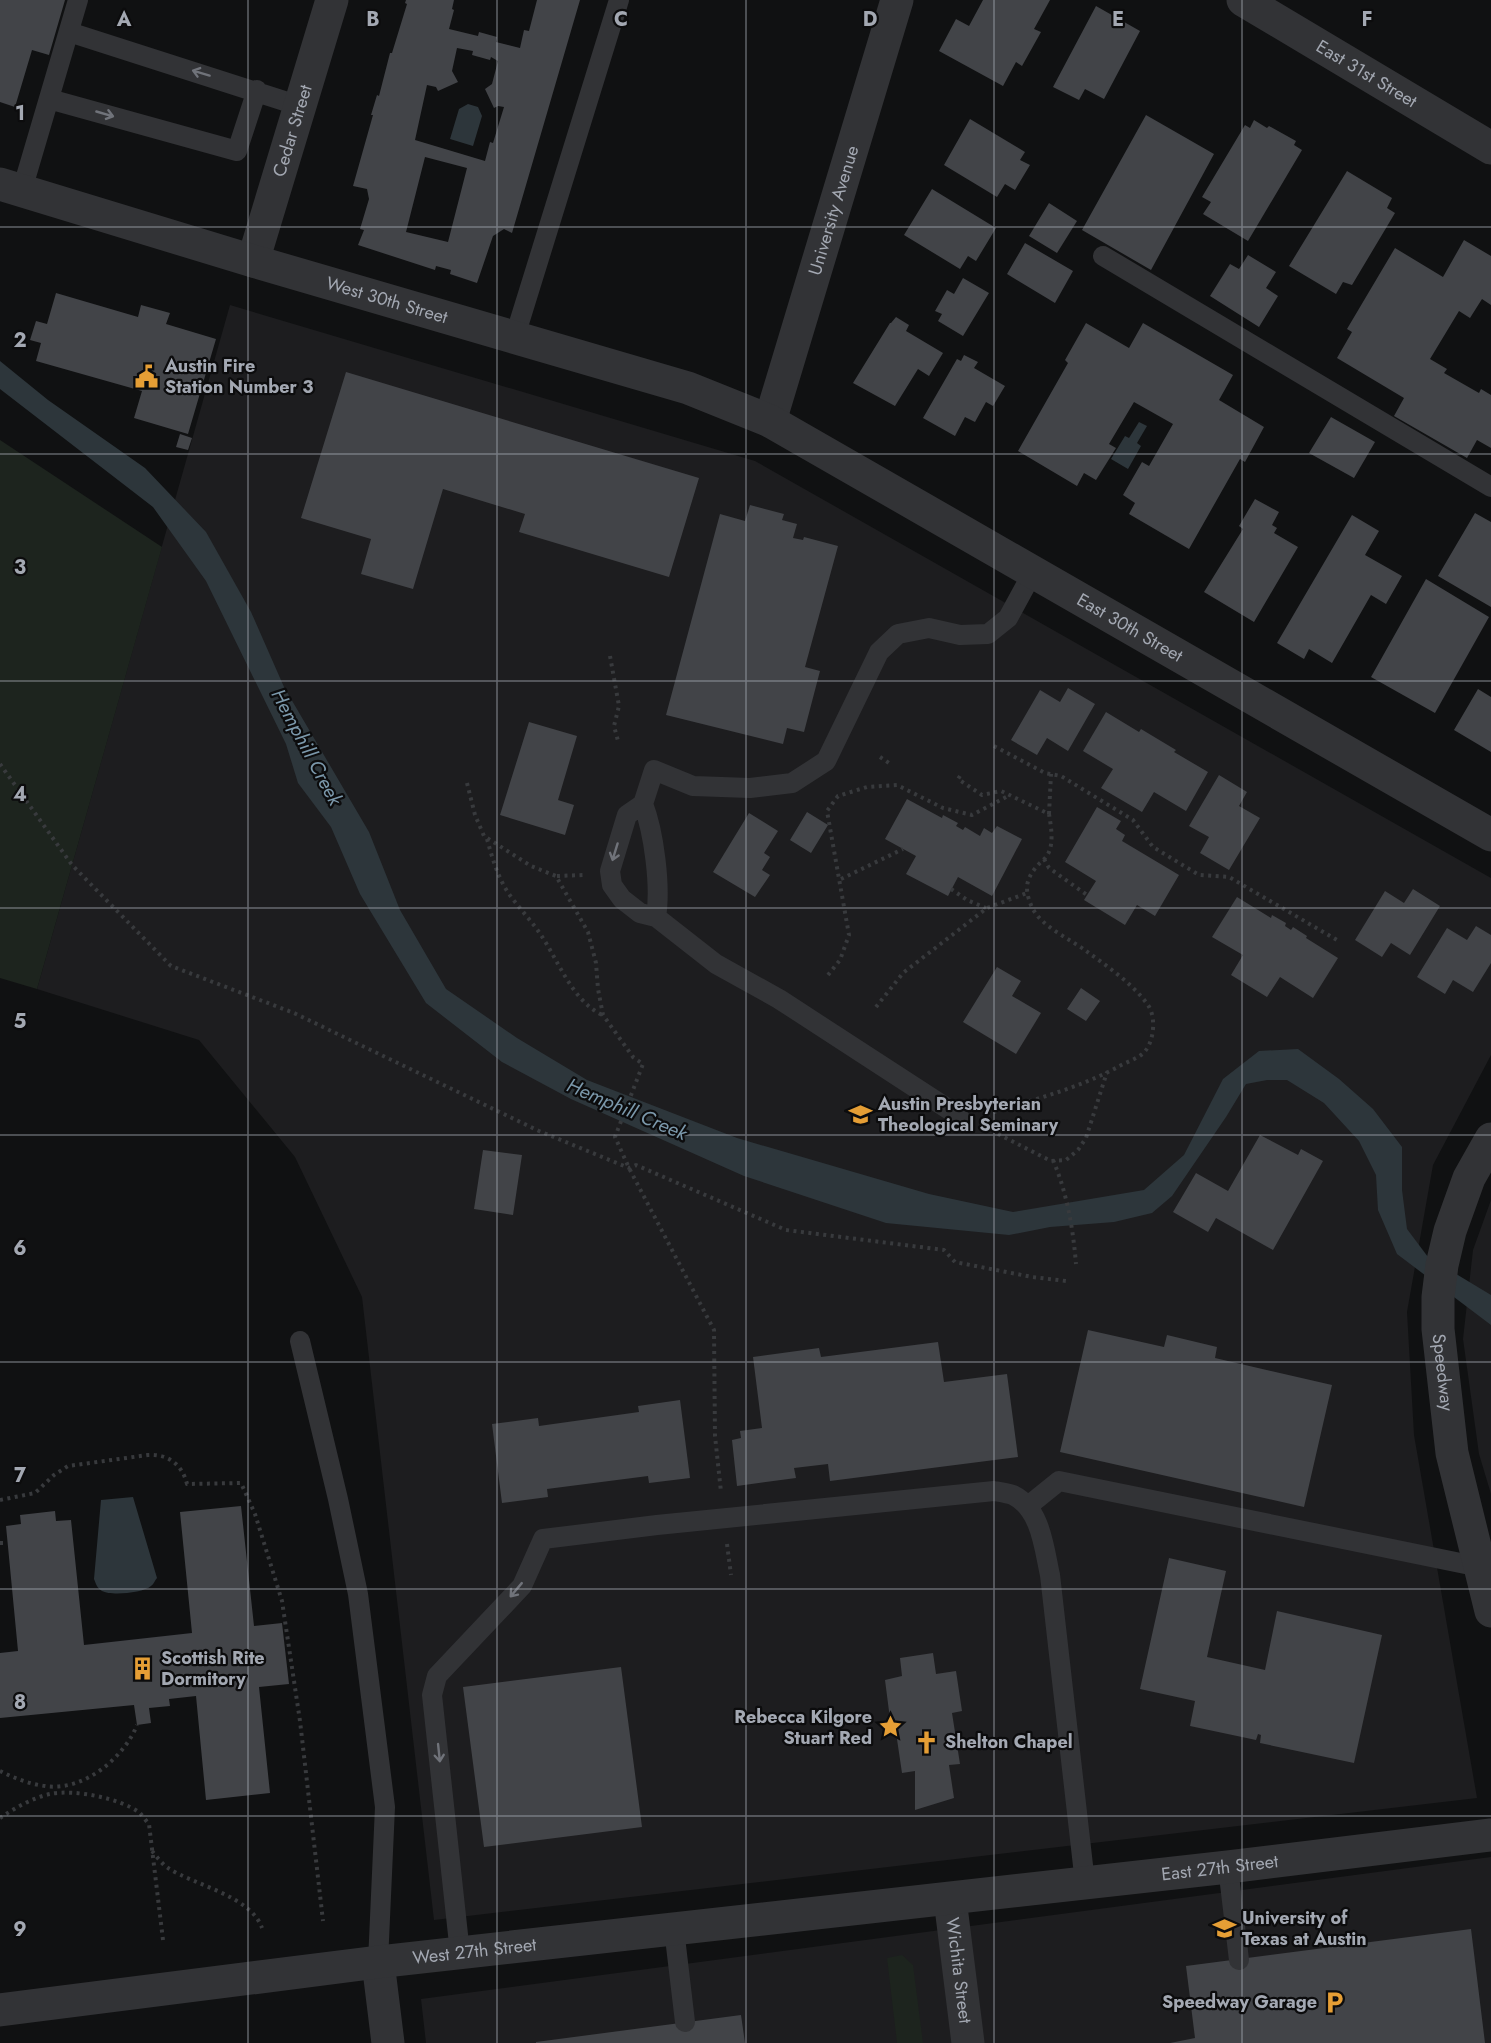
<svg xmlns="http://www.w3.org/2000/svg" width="1491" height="2043" viewBox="0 0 1491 2043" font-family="Jost,sans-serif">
  <rect width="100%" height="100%" fill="#101112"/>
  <path fill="#1d1d1f" d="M230 305 755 461 1491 878V1055L1433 1165 1407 1312 1414 1435 1477 1798 434 1920 362 1297 295 1157 199 1040 37 989Z
    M1491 1200V1494L1479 1454 1463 1339 1473 1250Z
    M1491 1857V2043H426L421 1999Z"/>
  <path fill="#1d241e" d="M0 440 162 547 37 989 0 978Z
    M902 1955 913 1965 923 2043H897L887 1958Z"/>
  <path fill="#2d363b" d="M468 104 478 107 482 116 473 146 450 139 459 109Z
    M0 361 48 400 145 468 206 532 251 612 284 687 369 832 400 910 446 989 517 1038 587 1080 737 1138 929 1194 1013 1212 1144 1190 1184 1155 1223 1079 1259 1051 1298 1049 1339 1079 1373 1109 1402 1147V1190L1407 1229 1428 1257 1491 1295V1325L1397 1254 1378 1210 1376 1175 1359 1141 1324 1103 1287 1080H1267L1246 1084 1226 1117 1172 1196 1152 1213 1114 1222 1050 1227 1009 1235 886 1223 744 1176 571 1099 502 1062 426 1003 360 894 331 827 298 783 286 744 206 581 153 507 0 389Z
    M1139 422 1147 426 1137 443 1141 446 1128 469 1111 459 1125 436 1129 438Z
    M133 1497 157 1578C155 1580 154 1584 151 1586 143 1593 111 1596 102 1591 97 1588 96 1584 94 1579L101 1500Z"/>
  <path fill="#424448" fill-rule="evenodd" d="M0 0H65L49 55 32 50 15 107 0 102Z
    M406 0H454L452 9 454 10 449 29 478 36 479 32 497 37 496 42 520 48 524 30 529 31 537 0H580L512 233 504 229 493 236 477 283 450 274 451 270 436 266 435 270 358 245 364 230 360 229 369 199 367 189 353 186 373 115H371L377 95 379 96 390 53H392L407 4 405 3ZM457 48 473 51 472 55 490 60 491 57 498 61 492 84 485 89 494 108 498 106 504 107 493 143 490 142 485 161 415 140 427 85 436 87 438 91 458 82 452 71ZM425 157 467 168 448 242 406 232Z
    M983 0H1050L1034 29 1041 32 1022 66 1016 62 1003 86 939 51 956 19 969 26Z
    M1096 6 1140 31 1104 99 1085 89 1079 100 1053 87Z
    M1146 115 1214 154 1151 270 1082 230Z
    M970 119 1025 152 1020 160 1030 165 1015 190 1005 184 997 197 944 165Z
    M1254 120 1267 128 1269 126 1296 141 1294 145 1302 150 1248 241 1203 214 1211 202 1202 197 1245 125 1250 128Z
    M1347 171 1392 198 1387 208 1395 213 1352 285 1343 282 1336 294 1289 266Z
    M932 189 996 228 976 261 968 256 960 269 904 235Z
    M1049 203 1077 221 1057 253 1029 236Z
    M1464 240 1491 256V305L1482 299 1470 318 1459 311 1430 359 1447 369 1444 373 1479 393 1481 389 1491 395V448L1477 440 1467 458 1394 416 1404 398 1337 358 1352 332 1347 329 1395 248 1443 277Z
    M1025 243 1073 271 1055 303 1007 274Z
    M1248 255 1276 272 1266 288 1278 296 1259 327 1210 296 1230 264 1239 269Z
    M963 278 989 293 963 336 938 321 942 314 935 311 947 290 954 294Z
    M56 293 138 317 141 305 170 313 166 324 216 339 188 434 134 418 142 391 36 361 41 343 30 340 36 321 47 324Z
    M896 317 909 325 906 331 943 353 929 376 918 369 895 406 853 383 890 323H891Z
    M1086 323 1129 348 1143 323 1233 375 1219 400 1264 427 1245 462 1240 459 1189 549 1129 514 1135 503 1123 495 1142 462 1149 466 1173 424 1134 402 1109 444 1116 448 1096 480 1084 473 1077 486 1018 451 1068 363 1065 360Z
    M964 355 978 362 974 368 1005 386 993 406 986 402 975 422 965 417 955 436 923 418 957 359 961 361Z
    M346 372 699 478 669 577 519 532 525 514 443 489 413 589 361 574 371 539 301 518Z
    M1331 417 1375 442 1354 478 1309 453Z
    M180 434 192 438 188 450 176 447Z
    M1255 499 1279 512 1272 525 1277 528 1274 533 1298 547 1254 622 1204 592 1243 529 1239 526Z
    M750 505 784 514 782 520 797 524 793 538 803 540 804 537 838 546 805 667 820 671 804 732 787 728 783 744 666 715 720 514 745 521Z
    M1475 513 1491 522V607L1438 576Z
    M1352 515 1379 531 1365 555 1402 576 1386 604 1371 595 1332 663 1309 649 1304 659 1277 643Z
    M1426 579 1489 617 1435 713 1371 677Z
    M1068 688 1095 704 1068 751 1047 738 1037 755 1011 740 1040 690 1060 702Z
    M1478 689 1491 697V752L1454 730Z
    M1106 712 1139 732 1141 729 1176 750 1174 752 1208 772 1186 811 1154 792 1142 812 1101 788 1113 769 1083 751Z
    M529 722 577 736 558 800 574 805 565 835 500 815Z
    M1219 775 1247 792 1239 806 1260 818 1229 870 1200 853 1209 837 1189 826Z
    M907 799 942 818 943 815 958 823 956 826 963 830 965 827 980 836 984 828 992 833 997 826 1022 839 992 896 958 877 948 896 906 874 916 856 885 839Z
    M1097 807 1121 821 1116 829 1125 835 1122 841 1179 875 1155 916 1137 905 1125 925 1084 900 1096 881 1065 862Z
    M807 812 828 825 811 853 790 840Z
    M749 813 778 831 764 853 770 857 762 870 770 875 755 897 713 872Z
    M1413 889 1440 906 1410 955 1391 943 1382 957 1355 940 1385 891 1404 903Z
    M1237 897 1271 918 1272 915 1286 923 1285 926 1291 930 1293 927 1307 936 1306 938 1338 958 1313 998 1280 977 1267 997 1231 975 1243 955 1212 937Z
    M1476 926 1491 935V963L1473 992 1453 980 1445 994 1417 977 1447 928 1467 940Z
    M997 967 1021 981 1012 996 1041 1013 1016 1054 963 1022Z
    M1081 988 1100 1001 1086 1021 1067 1009Z
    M1260 1135 1298 1155 1301 1149 1323 1161 1273 1250 1216 1218 1208 1232 1173 1212 1196 1173 1228 1191Z
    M483 1150 522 1155 513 1215 474 1209Z
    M1088 1330 1164 1347 1167 1335 1217 1347 1215 1358 1332 1385 1304 1507 1060 1452Z
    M938 1342 944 1382 1007 1374 1018 1457 830 1481 828 1464 794 1468 796 1478 737 1486 732 1440 741 1438 740 1431 762 1428 753 1357 819 1348 821 1357Z
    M680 1400 690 1478 649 1483 648 1476 547 1489 548 1497 502 1503 492 1424 538 1418 539 1426 639 1412 638 1406Z
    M241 1506 254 1626 282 1623 289 1684 259 1687 270 1793 206 1800 196 1696 169 1699 170 1706 149 1708 151 1723 137 1725 134 1705 0 1718V1653L18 1651 6 1526 21 1524 20 1515 55 1511 56 1521 71 1520 84 1645 192 1633 180 1512Z
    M1169 1558 1226 1571 1207 1657 1265 1670 1277 1611 1382 1635 1354 1763 1260 1743 1261 1735 1258 1734 1256 1740 1190 1726 1195 1701 1140 1689Z
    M933 1653 936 1674 956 1671 962 1711 952 1713 960 1764 949 1765 954 1798 915 1810V1771L902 1773 894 1719H890L885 1680 902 1676 900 1658Z
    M621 1667 642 1827 484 1847 463 1687Z
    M1471 1929 1485 2043H1170L1195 2038 1186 1966Z
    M741 2015 745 2043H536V2042Z"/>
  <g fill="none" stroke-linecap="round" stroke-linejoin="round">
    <path stroke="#383a3d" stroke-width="4" stroke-dasharray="3 4.5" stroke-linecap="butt" d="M610 656 619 706 614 726 618 741
      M994 746 1045 773 1061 776 1133 820 1153 847 1199 875 1229 877 1337 940
      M880 757 889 763
      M0 764 72 865 171 966 294 1013 539 1131 629 1168 636 1165 786 1230 944 1250 955 1262 1032 1277 1066 1281
      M960 776 958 779 982 795 1001 791 1049 814C1051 826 1054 843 1048 854 1046 858 1042 861 1039 864 1026 878 1024 888 1031 905 1039 926 1069 938 1086 951 1107 966 1133 984 1148 1005 1157 1018 1154 1046 1141 1055 1134 1060 1124 1063 1116 1068 1076 1089 1032 1100 988 1114
      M467 783 475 815 484 836 531 866 556 876 588 932 596 963 598 989 603 1015 633 1057 643 1064 615 1137 629 1168 714 1330 715 1436 721 1492
      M1049 814 1051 774
      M487 839C492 857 497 875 507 891 517 906 531 920 541 935 559 962 572 1000 602 1015
      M1044 859 1049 868 1087 895
      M557 876 583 875
      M841 879 903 849
      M951 889 967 900 986 908
      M828 975 840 960 849 935 827 811 838 796 867 787 897 785 943 808 972 815 1010 795
      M876 1007 903 973 987 908 1027 893
      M998 1134 1051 1161 1066 1160 1078 1150 1086 1138 1107 1072
      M1053 1160C1067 1193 1073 1228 1076 1264
      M0 1500 35 1493 54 1475 68 1466 148 1455C168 1454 182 1464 187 1484L241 1483 255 1514 282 1601 300 1721 323 1921
      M0 1543H7
      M727 1544 731 1575
      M0 1771C14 1778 29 1784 45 1786 83 1792 124 1758 137 1725
      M0 1818C15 1808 32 1798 50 1794 74 1789 120 1798 140 1813 143 1816 146 1821 149 1824L163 1940
      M152 1851C157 1857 162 1864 168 1868 194 1885 251 1896 262 1928"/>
    <path stroke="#323336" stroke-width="20" d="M69 32 300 106
      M49 99 237 151 257 90
      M22 190 78 0
      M1103 256 1491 487
      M515 336 619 0
      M643 804C654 832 661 887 656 917
      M959 1116 779 999 716 964 656 917 640 913 622 899 612 885 610 871 627 815 643 804 654 770 693 786 750 788 792 783 826 761 879 652 898 634 929 628 960 635 988 634 1008 618 1033 572
      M300 1341 338 1499 358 1594 385 1807 378 1962
      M1028 1506 1059 1481 1480 1567
      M1228 1867 1239 1960
      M674 1929 685 2022
      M460 1953 432 1695 437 1676 522 1586 543 1539 657 1525 994 1491C1000 1492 1007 1493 1013 1495 1041 1509 1044 1548 1050 1575L1085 1883"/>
    <g stroke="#323336" stroke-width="33">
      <path id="s1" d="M253 261 332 0"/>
      <path id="s2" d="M770 421 897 0"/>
      <path id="s3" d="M950 1899 968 2043"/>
      <path d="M378 1962 388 2043"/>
      <path id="s4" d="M0 2010 378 1962 1228 1867 1491 1835"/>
    </g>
    <g stroke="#323336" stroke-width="33">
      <path id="s5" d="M1243 0 1491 148"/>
      <path id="s6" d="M0 184 253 261 688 388 770 421 1491 835"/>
      <path id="s7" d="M1491 1139 1469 1178 1450 1231 1442 1265 1438 1297V1329L1452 1453 1491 1611"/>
    </g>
  </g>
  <defs><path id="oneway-shaft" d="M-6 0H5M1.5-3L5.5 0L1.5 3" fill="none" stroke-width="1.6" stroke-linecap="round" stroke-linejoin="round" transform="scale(1.5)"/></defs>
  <g stroke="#70737a">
    <use href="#oneway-shaft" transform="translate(201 73) rotate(-163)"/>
    <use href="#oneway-shaft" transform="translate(105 114) rotate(16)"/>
    <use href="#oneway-shaft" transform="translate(615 852) rotate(107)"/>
    <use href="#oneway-shaft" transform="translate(516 1590) rotate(130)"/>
    <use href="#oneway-shaft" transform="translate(439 1753) rotate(84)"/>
  </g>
  <path fill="none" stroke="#a3a8b2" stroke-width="1.5" stroke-opacity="0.55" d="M248 0V2043M497 0V2043M746 0V2043M994 0V2043M1242 0V2043M0 227H1491M0 454H1491M0 681H1491M0 908H1491M0 1135H1491M0 1362H1491M0 1589H1491M0 1816H1491"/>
  <defs>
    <symbol id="civic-bare" viewBox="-9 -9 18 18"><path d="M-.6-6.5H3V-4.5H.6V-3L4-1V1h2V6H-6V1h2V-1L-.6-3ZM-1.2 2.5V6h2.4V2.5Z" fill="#e59e35" stroke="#0c0c0d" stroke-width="2.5" paint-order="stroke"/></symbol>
    <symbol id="university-bare" viewBox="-9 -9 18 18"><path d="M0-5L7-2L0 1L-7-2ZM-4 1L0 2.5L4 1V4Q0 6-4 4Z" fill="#e59e35" stroke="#0c0c0d" stroke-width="2.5" paint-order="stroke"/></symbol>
    <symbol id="building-bare" viewBox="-9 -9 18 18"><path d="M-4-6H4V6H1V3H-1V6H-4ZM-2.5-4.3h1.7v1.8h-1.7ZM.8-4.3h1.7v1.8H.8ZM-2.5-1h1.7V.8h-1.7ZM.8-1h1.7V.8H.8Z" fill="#e59e35" stroke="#0c0c0d" stroke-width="2.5" paint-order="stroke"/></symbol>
    <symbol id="sight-bare" viewBox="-9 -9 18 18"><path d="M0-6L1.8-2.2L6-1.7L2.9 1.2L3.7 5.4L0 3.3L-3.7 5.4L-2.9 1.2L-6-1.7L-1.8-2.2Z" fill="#e59e35" stroke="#0c0c0d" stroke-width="2.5" paint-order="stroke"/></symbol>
    <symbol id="church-bare" viewBox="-9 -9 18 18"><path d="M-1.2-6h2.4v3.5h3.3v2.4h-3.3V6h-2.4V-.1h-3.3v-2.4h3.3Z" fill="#e59e35" stroke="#0c0c0d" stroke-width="2.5" paint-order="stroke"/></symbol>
    <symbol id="parking-bare" viewBox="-9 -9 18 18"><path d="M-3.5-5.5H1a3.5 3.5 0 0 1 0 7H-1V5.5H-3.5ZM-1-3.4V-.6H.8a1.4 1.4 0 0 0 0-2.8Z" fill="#e59e35" stroke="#0c0c0d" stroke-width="2.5" paint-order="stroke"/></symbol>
  </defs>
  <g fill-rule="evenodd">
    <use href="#civic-bare" x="130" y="360" width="33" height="33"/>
    <use href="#university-bare" x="844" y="1098" width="33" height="33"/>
    <use href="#building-bare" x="126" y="1652" width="33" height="33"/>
    <use href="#sight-bare" x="874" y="1710" width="33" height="33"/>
    <use href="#church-bare" x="910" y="1726" width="33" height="33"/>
    <use href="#university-bare" x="1208" y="1912" width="33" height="33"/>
    <use href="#parking-bare" x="1318" y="1986" width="33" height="33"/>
  </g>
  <g text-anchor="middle" stroke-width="4.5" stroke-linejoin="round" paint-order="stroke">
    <g font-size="18" fill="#a3a8b2" stroke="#0c0c0d">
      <text dy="6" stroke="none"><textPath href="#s5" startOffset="144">East 31st Street</textPath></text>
      <text dy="6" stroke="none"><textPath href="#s1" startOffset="136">Cedar Street</textPath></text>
      <text dy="6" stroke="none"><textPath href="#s2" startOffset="220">University Avenue</textPath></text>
      <text dy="6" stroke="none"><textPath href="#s6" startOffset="404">West 30th Street</textPath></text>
      <text dy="6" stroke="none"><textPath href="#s6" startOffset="1221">East 30th Street</textPath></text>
      <text dy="6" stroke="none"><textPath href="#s7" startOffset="244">Speedway</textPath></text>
      <text dy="6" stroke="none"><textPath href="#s4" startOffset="1228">East 27th Street</textPath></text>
      <text dy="6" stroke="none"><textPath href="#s4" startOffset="478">West 27th Street</textPath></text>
      <text dy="6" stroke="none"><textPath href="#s3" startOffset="72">Wichita Street</textPath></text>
    </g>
    <g font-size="18" font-weight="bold" fill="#a3a8b2" stroke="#0c0c0d" text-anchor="start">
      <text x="165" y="372">Austin Fire<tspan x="165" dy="21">Station Number 3</tspan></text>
      <text x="878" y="1110">Austin Presbyterian<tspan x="878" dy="21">Theological Seminary</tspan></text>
      <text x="161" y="1664">Scottish Rite<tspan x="161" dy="21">Dormitory</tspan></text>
      <text x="872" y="1723" text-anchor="end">Rebecca Kilgore<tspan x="872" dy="21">Stuart Red</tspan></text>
      <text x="945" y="1748">Shelton Chapel</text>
      <text x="1242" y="1924">University of<tspan x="1242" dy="21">Texas at Austin</tspan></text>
      <text x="1317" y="2008" text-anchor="end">Speedway Garage</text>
    </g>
    <g font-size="20" font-style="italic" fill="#7b98ab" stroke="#0c0c0d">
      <text transform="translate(307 747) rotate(62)" y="7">Hemphill Creek</text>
      <text transform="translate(627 1109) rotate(23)" y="7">Hemphill Creek</text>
    </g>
  </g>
  <g font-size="20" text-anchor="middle" font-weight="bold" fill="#a3a8b2" stroke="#0c0c0d" stroke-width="4.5" stroke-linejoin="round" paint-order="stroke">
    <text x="124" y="26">A</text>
    <text x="373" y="26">B</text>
    <text x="621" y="26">C</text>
    <text x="870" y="26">D</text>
    <text x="1118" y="26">E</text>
    <text x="1367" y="26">F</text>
    <text x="20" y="120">1</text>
    <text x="20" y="347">2</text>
    <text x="20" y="574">3</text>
    <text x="20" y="801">4</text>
    <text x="20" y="1028">5</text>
    <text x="20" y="1255">6</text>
    <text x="20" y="1482">7</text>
    <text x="20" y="1709">8</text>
    <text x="20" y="1936">9</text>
  </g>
</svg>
